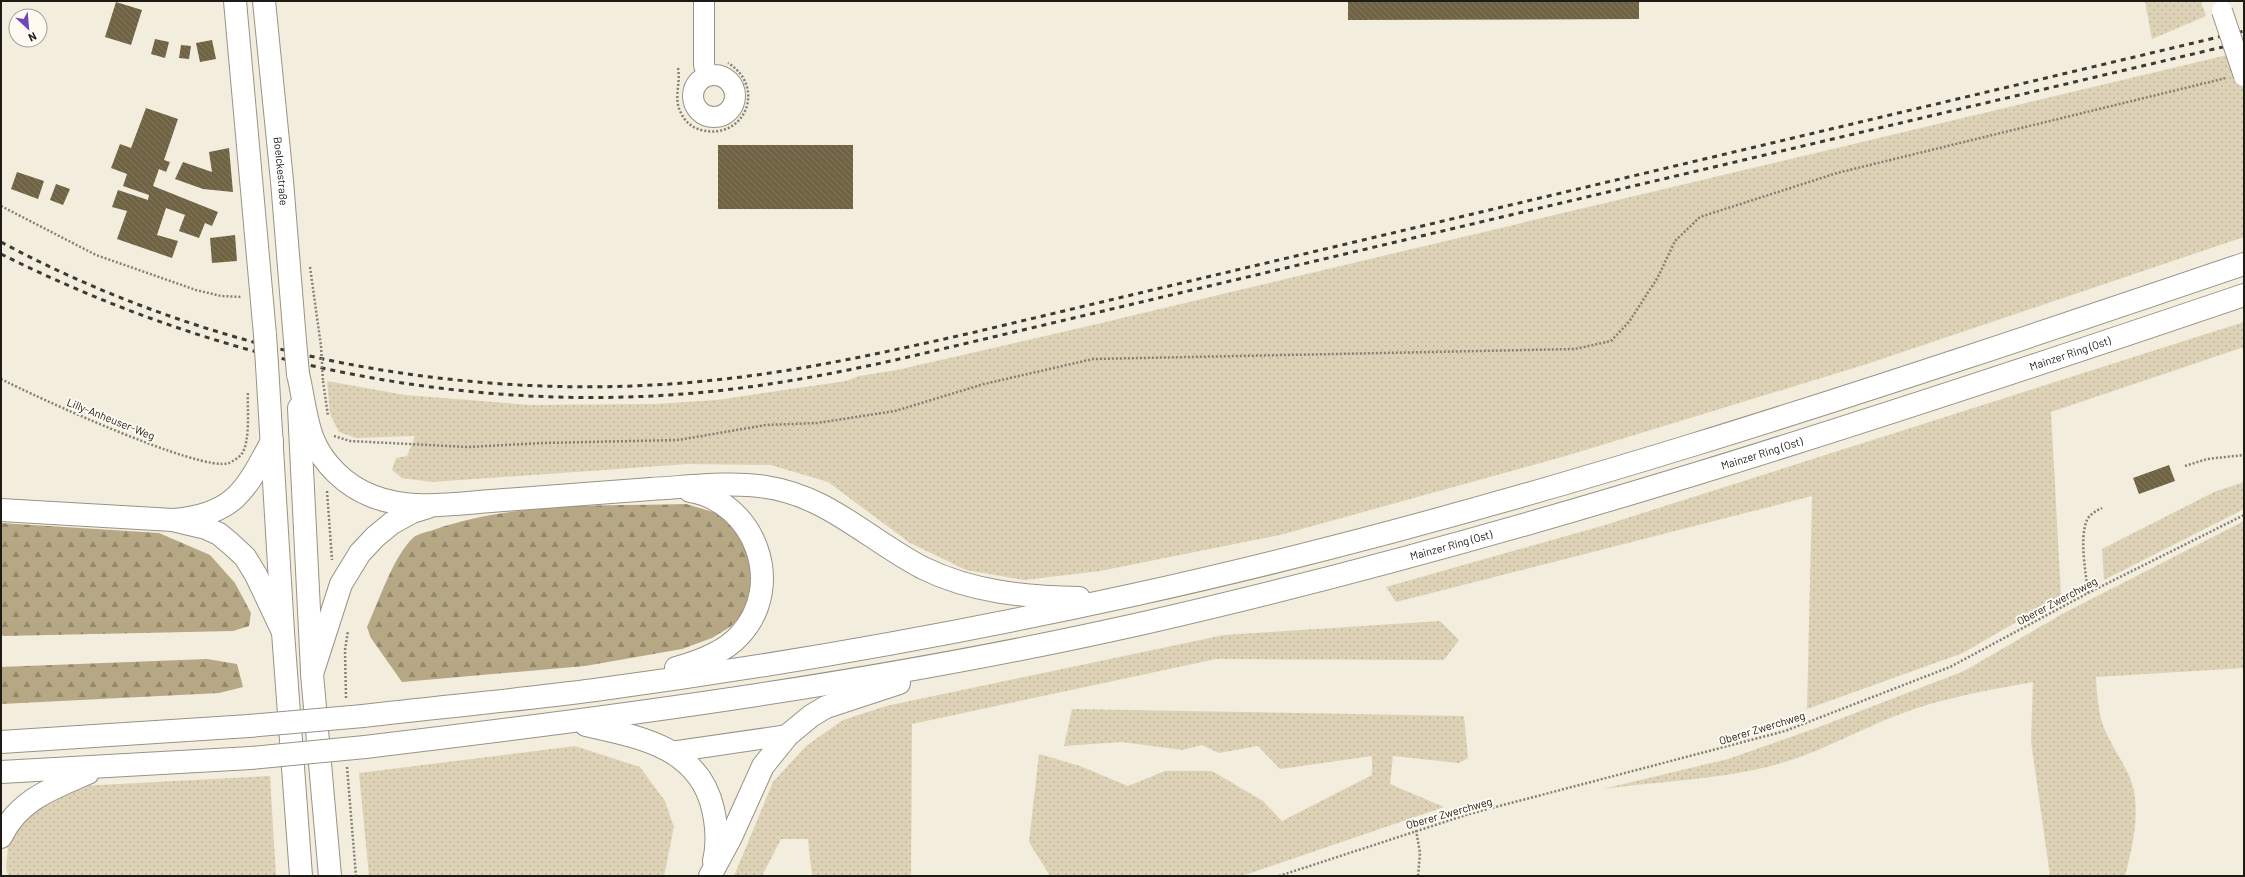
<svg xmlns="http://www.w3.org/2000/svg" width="2245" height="877" viewBox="0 0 2245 877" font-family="Barlow,sans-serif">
  <defs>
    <pattern id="green-dots" width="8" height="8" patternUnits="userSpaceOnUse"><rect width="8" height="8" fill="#ded2b6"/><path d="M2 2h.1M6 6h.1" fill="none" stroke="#beb49c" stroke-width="1.8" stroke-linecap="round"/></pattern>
    <pattern id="forest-firs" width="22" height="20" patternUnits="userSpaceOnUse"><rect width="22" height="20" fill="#b6a785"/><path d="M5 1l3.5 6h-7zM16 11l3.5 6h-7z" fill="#93876c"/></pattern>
    <pattern id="building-back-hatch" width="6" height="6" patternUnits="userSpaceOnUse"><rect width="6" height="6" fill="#706343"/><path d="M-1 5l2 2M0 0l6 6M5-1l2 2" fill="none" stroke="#837960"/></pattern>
  </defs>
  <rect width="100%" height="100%" fill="#f3edde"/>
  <path fill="url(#green-dots)" d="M2145 1H2201L2206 16 2152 39Z
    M2244 51V237L1867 364 1569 455 1280 535 1100 571 1024 580 966 570 910 543 828 482 771 465 688 464 432 482 402 478 392 470 396 458 407 456 415 436 356 438 339 432 330 414 327 381 405 395 531 405 655 404 717 400 846 381 859 376 897 370 1097 324Z
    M2244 322V347L2051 412 2061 596 1963 653 1807 709 1812 496 1396 602 1386 587 1605 525Z
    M2244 482V509L2104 580 2102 549 2214 492Z
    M2244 521V668L2096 677C2097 695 2098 711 2104 728 2113 750 2129 768 2134 791 2139 820 2132 849 2125 876H2050L2031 741 2033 682C1988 690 1941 698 1898 715 1861 729 1826 749 1788 761 1728 780 1665 780 1603 789L1728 759 1819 727 1964 671 2064 613Z
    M1440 621 1459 640 1444 660 1216 659 912 724 911 876H812L808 839H781L762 876H734L773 782 806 746 843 720 886 706 1224 635Z
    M1072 709 1464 716 1468 758 1459 763 1393 756 1390 784 1444 807 1242 876H1050L1029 842 1039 754 1080 766 1128 786 1165 771H1212L1263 801 1282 821 1372 775V756L1280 769 1258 746 1219 753 1202 745 1182 750 1122 742 1064 746Z
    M575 746 640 767 665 801 674 827 664 876H369L359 773Z
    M270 776 276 876H8L6 867 8 847 17 824 30 810 80 786Z"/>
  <path fill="url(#forest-firs)" d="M686 504 720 514 741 528 756 575 743 615 730 627 712 638 682 649 585 666 402 682 371 638 367 627C378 603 394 555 413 538 418 533 429 532 436 529 515 502 603 506 686 504Z
    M1 523 159 533 210 555 235 583 251 613 249 626 233 631 3 636 1 633Z
    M207 659 237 664 243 687 219 693 1 704V667Z"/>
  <path fill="url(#building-back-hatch)" d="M1348 1H1639V19L1348 20Z
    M116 2 142 10 131 45 105 37Z
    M155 39 169 42 165 58 151 54Z
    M212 40 216 59 200 62 196 43Z
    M181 45 191 46 189 59 179 58Z
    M146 108 178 119 164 160 170 162 166 172 159 169 153 186 218 212 212 226 205 223 199 238 179 231 185 215 166 208 157 235 178 241 172 258 117 239 127 211 112 207 118 190 148 200 149 195 123 186 127 174 111 168 120 144 131 148Z
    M718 145H853V209H718Z
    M229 148 233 192 203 189 175 179 183 162 212 172 209 152Z
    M17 172 44 181 38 199 11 189Z
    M56 184 70 189 63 205 50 200Z
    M235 235 237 261 212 263 210 238Z
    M2169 465 2175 481 2139 494 2133 478Z"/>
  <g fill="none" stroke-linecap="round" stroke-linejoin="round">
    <defs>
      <path id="minor" d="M704 1V65L707 75
        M693 96a21 21 0 1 1 42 0a21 21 0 1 1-42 0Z
        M671 752 788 735"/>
      <g id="major">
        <path d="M235 1 265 335"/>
        <path id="s1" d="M264 1 282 181 295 341"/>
        <path d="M267 365 283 632"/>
        <path d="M299 408 312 671"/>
      </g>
      <g id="highway">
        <path d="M298 374C303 394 305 419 313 439 323 464 346 486 372 496 409 511 452 504 491 501 544 497 597 493 651 489 688 487 729 481 766 487 828 496 869 540 923 568 972 592 1025 597 1079 598"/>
        <path d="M1 510 173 520C234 515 246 490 272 441"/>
        <path d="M173 520 206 528 219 534 231 544 245 557 256 575 283 632 301 876"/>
        <path d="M676 668C698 662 724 653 740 635 786 585 755 502 690 491"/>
        <path d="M363 716C440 707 518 700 595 690 776 666 955 634 1133 595 1511 512 1878 388 2244 264"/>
        <path d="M586 725C639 737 699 747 713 809 717 827 718 844 714 861"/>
        <path d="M1 742 249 726"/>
        <path id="s2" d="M365 747C626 716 887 681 1144 623 1517 538 1881 418 2244 295"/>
        <path d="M1 772 251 758"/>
        <path d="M1 837C18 800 53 788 88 773"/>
        <path d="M330 876 312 674 341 584 360 553 375 537 392 523 412 512 428 507"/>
        <path d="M710 876 731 837 763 766 788 735 811 716 826 707 899 683"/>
      </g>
    </defs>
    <use href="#minor" stroke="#999386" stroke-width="22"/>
    <use href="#major" stroke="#999386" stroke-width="24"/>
    <use href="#highway" stroke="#999386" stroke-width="24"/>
    <path stroke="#848076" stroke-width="2.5" stroke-dasharray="2 2" stroke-linecap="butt" d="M678 68C681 84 673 98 681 113 685 122 693 128 701 130 745 141 767 87 728 63
      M1 206 96 255 196 290 221 296 242 297
      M310 267 321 346
      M1 379C34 396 201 473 229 463 232 462 239 457 241 455 251 442 247 408 248 392
      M323 381 328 416
      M334 436 350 441 468 447 543 443 678 440 766 425 817 423 895 411 984 384 1093 359 1575 349 1611 341 1629 322 1658 277 1675 241 1700 217 1837 173 2226 78
      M2185 466 2207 459 2244 455
      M327 491 332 560
      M2088 593C2086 573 2079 538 2087 520 2090 514 2096 511 2102 508
      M346 698 345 650 348 631
      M347 767 356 876
      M1416 830 1420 853 1418 876
      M1279 876 1469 814 1785 731 1950 667 2088 593 2244 515"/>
    <use href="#minor" stroke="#fff" stroke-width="20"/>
    <use href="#major" stroke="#fff" stroke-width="22"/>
    <use href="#highway" stroke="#fff" stroke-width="22"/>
    <path stroke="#3d3a33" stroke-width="3" stroke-dasharray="5 5" stroke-linecap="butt" d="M1 242C215 357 473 406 715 380 802 371 886 352 971 333L2244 31
      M1 254C221 364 470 417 716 391 780 384 842 372 904 358L2244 42"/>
    <defs>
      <path id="minor-bridge" d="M2222 11 2244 76"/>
      <path id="major-bridge" d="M265 335 267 365
        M295 341 298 374"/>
      <path id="highway-bridge" d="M249 726 363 716
        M251 758 365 747"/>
    </defs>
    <use href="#minor-bridge" stroke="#999386" stroke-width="22" stroke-linecap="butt"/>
    <use href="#major-bridge" stroke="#999386" stroke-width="24" stroke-linecap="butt"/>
    <use href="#highway-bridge" stroke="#999386" stroke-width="24" stroke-linecap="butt"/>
    <path stroke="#848076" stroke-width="2.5" stroke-dasharray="2 2" stroke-linecap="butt" d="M321 346 323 381"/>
    <use href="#minor-bridge" stroke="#fff" stroke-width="20"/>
    <use href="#major-bridge" stroke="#fff" stroke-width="22"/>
    <use href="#highway-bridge" stroke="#fff" stroke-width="22"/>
  </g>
  <g text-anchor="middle" stroke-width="4" stroke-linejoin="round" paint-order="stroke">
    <g font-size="11" fill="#1e1b16" stroke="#fefaf2">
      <text dy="4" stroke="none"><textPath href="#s1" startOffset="171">Boelckestraße</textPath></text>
      <text dy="4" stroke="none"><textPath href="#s2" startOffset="1754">Mainzer Ring (Ost)</textPath></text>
      <text transform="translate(111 419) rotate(22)" y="4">Lilly-Anheuser-Weg</text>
      <text dy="4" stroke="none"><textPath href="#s2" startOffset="1430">Mainzer Ring (Ost)</textPath></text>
      <text dy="4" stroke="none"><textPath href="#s2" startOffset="1106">Mainzer Ring (Ost)</textPath></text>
      <text transform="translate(2057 601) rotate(-28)" y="4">Oberer Zwerchweg</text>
      <text transform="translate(1762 728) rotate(-17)" y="4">Oberer Zwerchweg</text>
      <text transform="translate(1449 813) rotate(-16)" y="4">Oberer Zwerchweg</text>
    </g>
  </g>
  <rect width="2245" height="877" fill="none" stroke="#1e1b16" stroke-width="4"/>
  <g transform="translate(28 28) rotate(154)"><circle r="19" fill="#fefaf2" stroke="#a4a19a"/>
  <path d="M0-3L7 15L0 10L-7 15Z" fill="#7345bd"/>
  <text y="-6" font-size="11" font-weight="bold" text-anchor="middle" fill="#1e1b16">N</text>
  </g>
</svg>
